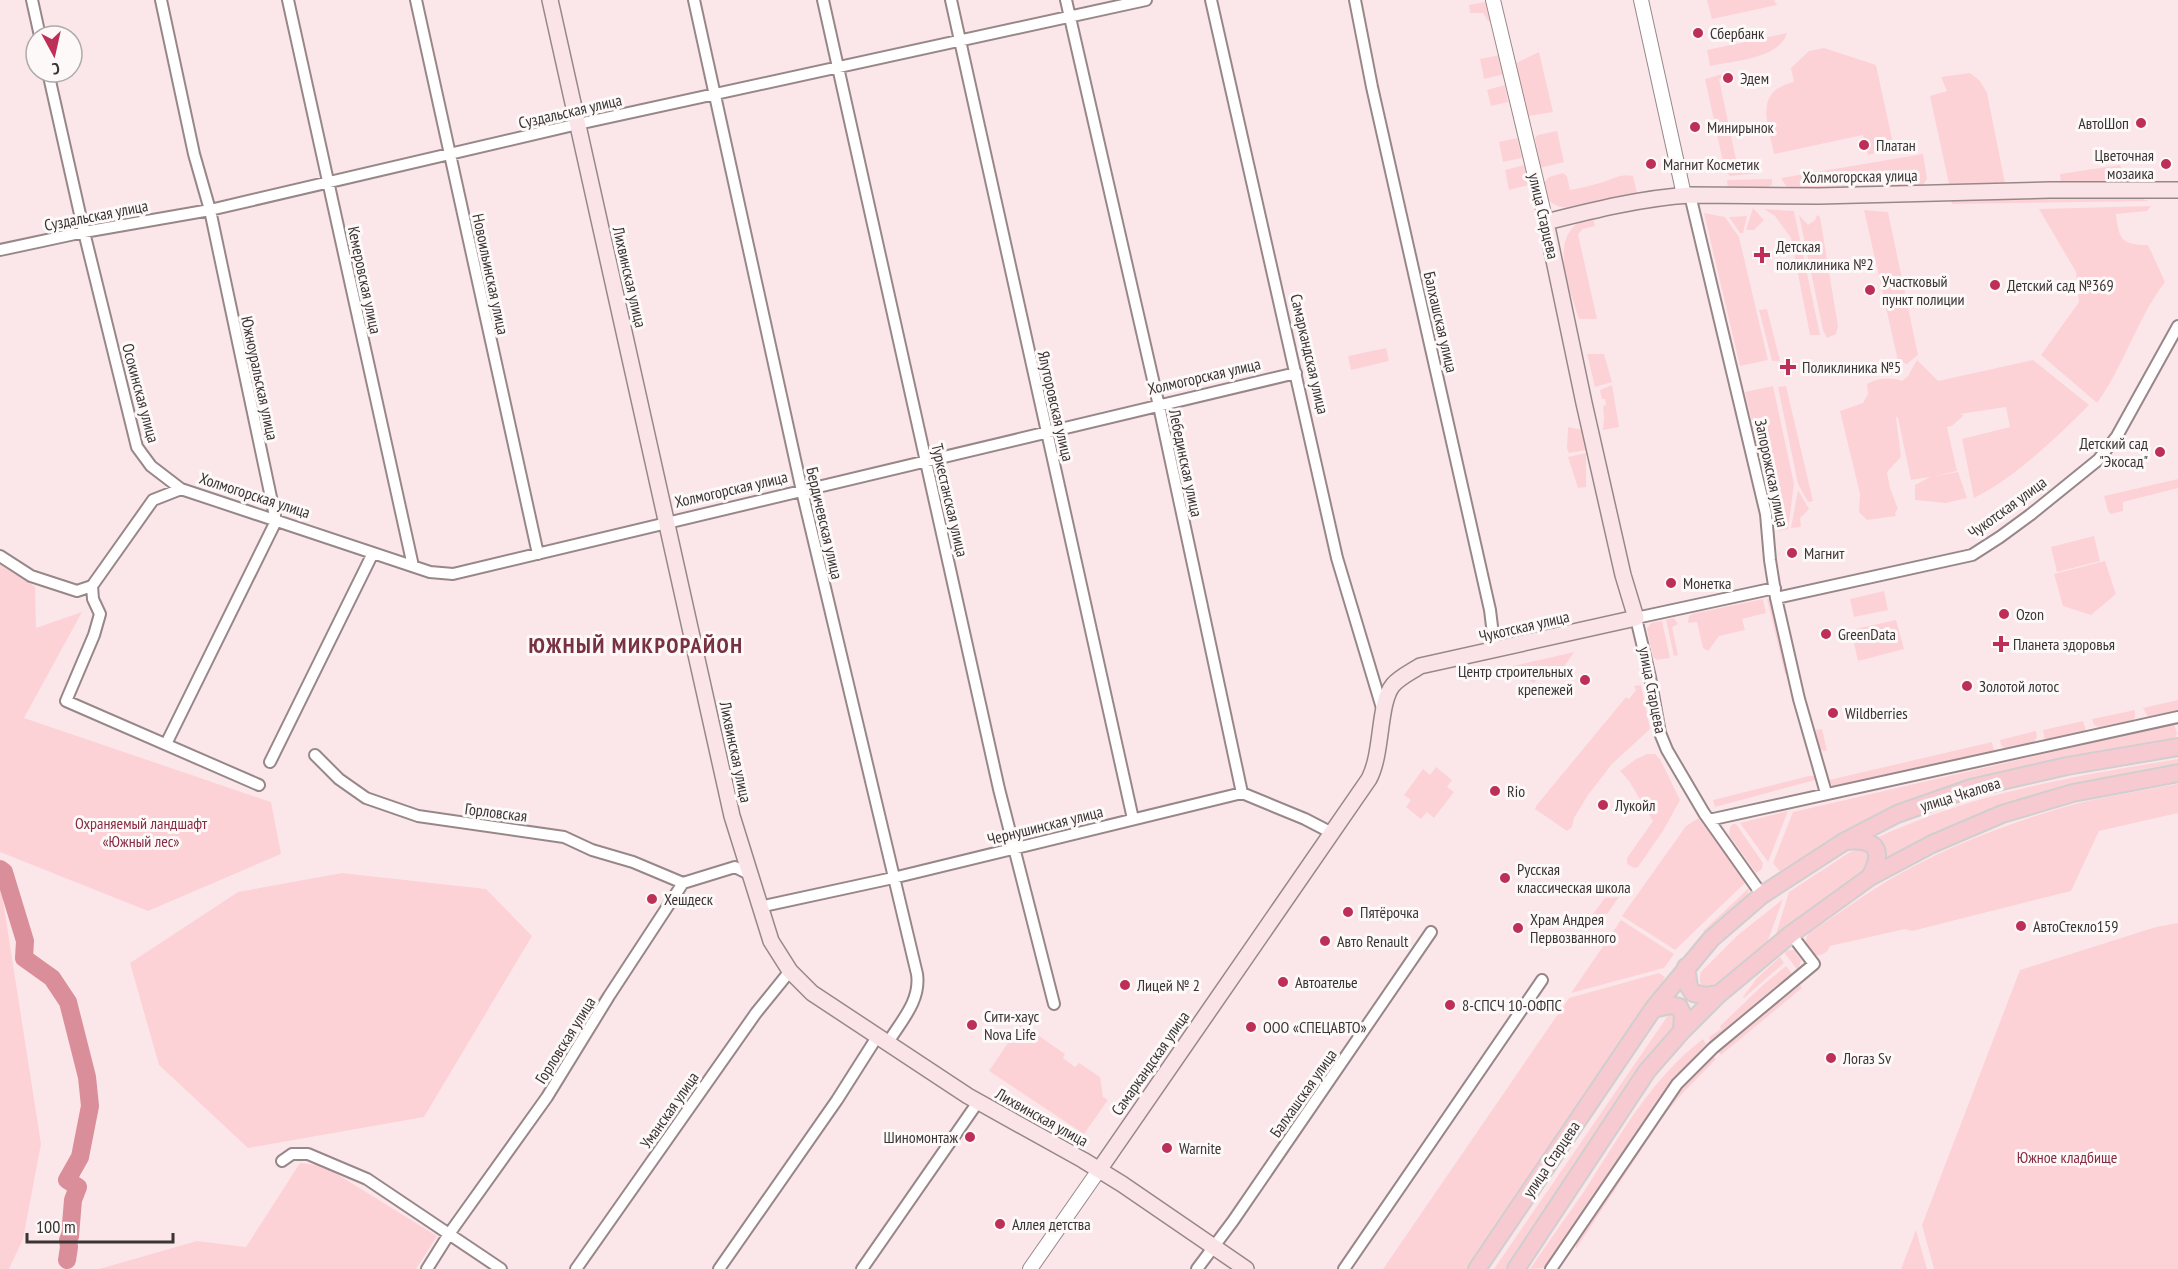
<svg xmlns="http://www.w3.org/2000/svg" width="2178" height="1269" viewBox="0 0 2178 1269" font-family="'PT Sans Narrow',sans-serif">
  <rect width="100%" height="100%" fill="#fbe7ea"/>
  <path fill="#fdd2d7" d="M1707 0H1774L1777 5 1712 19Z
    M1485 2 1493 22 1488 21 1483 13H1470L1469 5Z
    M1787 33C1780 59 1733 61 1710 66L1707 50Z
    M1824 48 1876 65 1894 148 1868 155 1863 135 1774 154C1768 124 1753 91 1794 82L1791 68 1809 51Z
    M1539 52 1553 112 1528 116 1516 63Z
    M1500 55 1505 74 1484 79 1480 59Z
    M1970 73 1980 81 1987 93 2005 183 1949 184 1930 96 1947 91 1941 77Z
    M1723 74 1724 78 1719 79 1737 164 1756 160 1759 173 1730 176 1725 171 1705 79Z
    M1505 85 1508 102 1491 106 1487 90Z
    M1557 131 1564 162 1540 168 1535 138 1538 135Z
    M1517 138 1522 158 1503 162 1499 142Z
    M1923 154 1927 179 1922 186 1795 190 1786 186 1781 178Z
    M1524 165 1529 185 1509 190 1505 170Z
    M2120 165 2129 182 2061 186 2060 174Z
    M1563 173 1567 176 1570 190C1580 188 1590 186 1600 183 1611 180 1621 173 1633 176L1637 193 1567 208C1553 206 1544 200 1542 185L1549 177Z
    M1772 179V185L1766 188 1728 189 1727 180Z
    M2140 198 2149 201 1952 204 1951 200Z
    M2151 206 2147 211 2116 214C2119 239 2121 245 2148 245L2165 282C2137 319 2124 366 2097 403L2041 355 2079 302 2076 272 2039 209Z
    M1753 208 1764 220 1754 230H1746Z
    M1764 209 1794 211 1820 335H1810L1791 238 1775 216Z
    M1864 210 1888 212 1918 355 1907 364 1898 361Z
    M1704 213 1725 217 1739 237 1768 360 1740 366Z
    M1799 215 1808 225 1815 220 1817 215 1820 217 1838 326 1836 334 1827 338 1823 330Z
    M1747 216 1743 233H1740L1729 217Z
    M1593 217 1595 226 1583 229 1578 234 1597 319H1579C1569 287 1544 228 1593 217Z
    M1767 309 1780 361H1772L1759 310Z
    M1386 348 1389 361 1351 370 1348 356Z
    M1587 354H1604L1612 382 1595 387Z
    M1917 360 1938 381 2033 360 2089 405C2057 437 2015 478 1974 498L1962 439 2010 427 2006 407 1960 414 1964 415 1952 426 1947 427 1957 471 1935 476 1958 472 1967 498 1946 503 1915 500V485L1930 477 1911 480 1898 418 1896 417 1901 457 1887 472 1890 488 1898 509 1895 513 1896 516 1867 520 1859 512 1860 494 1840 411 1863 403 1868 394 1867 384C1878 378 1891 377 1902 381L1908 376Z
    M1612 385 1619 427 1603 430 1604 417 1603 406 1606 405 1605 399H1602L1600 390Z
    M1773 386 1794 484 1788 529 1778 531 1745 392Z
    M1786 386 1813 501 1808 502 1798 484 1778 387Z
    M1568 427 1582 430 1587 450 1569 453 1567 448Z
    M1586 453V487L1578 488 1568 457Z
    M2178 479V488L2123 502V511L2111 514 2108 511 2104 496Z
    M1798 490 1809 509 1800 518 1801 527 1791 528Z
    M2094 536 2100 561 2057 572 2051 547Z
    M0 561 35 587 36 628 82 612 24 718 271 802 281 854 148 911 0 852Z
    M2105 561 2116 594 2091 615 2063 606 2054 574Z
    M1884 591 1888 610 1854 617 1850 599Z
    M1773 598 1779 618 1775 621 1788 673 1785 674 1767 599Z
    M1763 599 1766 613 1742 619 1745 630 1719 636 1708 651 1703 648 1697 622 1688 623 1689 616 1692 614Z
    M1674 618 1678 624 1672 627 1678 655 1674 656 1666 620Z
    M1896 620 1904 649 1858 661 1851 630Z
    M1662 621 1670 658 1657 660 1653 657 1647 629 1651 623Z
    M1574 652 1558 676 1554 677 1544 671 1534 683 1510 669H1500Z
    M2024 681 2026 688 1994 696 1993 689Z
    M1641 685 1650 729 1612 764 1588 795 1574 818 1572 827 1567 831 1535 809 1536 806 1626 697 1629 699 1636 690 1634 686Z
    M2178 700V710L2148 717 2143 708Z
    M2135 710V717L2133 720 2099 727 2094 725 2092 719Z
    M2083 721 2086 731 2045 741 2043 730Z
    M2174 724 2177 733 2174 741C2062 758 1952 776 1849 828 1825 840 1803 857 1781 873L1773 863 1793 812Z
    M1822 729 1827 750 1824 751 1819 748 1816 730Z
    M2036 731 2037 737 2033 743 2006 749 2001 745 2000 740Z
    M1992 742 1994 750 1989 752 1837 788 1833 787 1829 780Z
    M1647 754H1655L1660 759 1680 800 1663 831 1638 867 1634 868 1627 864V858L1653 821 1629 781 1620 771 1636 759Z
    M2178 759V763C2076 780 1978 807 1888 858L1882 842 1876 838C1976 792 2071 777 2178 759Z
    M1436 767 1452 780 1447 787 1454 792 1434 818 1427 812 1421 819 1406 807 1411 800 1404 795 1423 769 1430 775Z
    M1809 776H1816L1819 779 1715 807 1713 800Z
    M2178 784V813L2099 831 2071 891 1912 931 1905 929 1830 946C1827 954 1822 955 1814 956 1808 948 1803 944 1808 934 1833 917 1858 899 1884 883 1938 850 2001 826 2061 808 2099 797 2139 791 2178 784Z
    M1788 811 1768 862 1740 823Z
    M1702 816 1747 881 1675 950 1622 916 1686 826Z
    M1733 824H1736L1763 863 1762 869 1756 873 1729 835 1730 827Z
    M1863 848 1870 853V866L1776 934 1789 892 1850 852Z
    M342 873 486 889 532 936 424 1117 248 1148 159 1065 130 963 238 892Z
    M0 881 41 1144 23 1239 9 1269H0Z
    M1749 888C1749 908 1719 922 1705 932L1703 931Z
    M1619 897 1607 914 1592 915 1605 898Z
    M1783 899 1767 943 1716 988 1705 990C1699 984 1699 980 1701 972L1738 935Z
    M1621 920 1674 954 1664 968 1571 993Z
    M2178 923V1269H1934L1922 1225 2020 970 2156 927Z
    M1789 950H1794L1801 960 1798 971 1784 952Z
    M1780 957 1784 963 1744 998 1743 997 1757 978Z
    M1786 966 1793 975 1710 1042 1709 1037 1721 1029 1720 1026 1764 984Z
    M1659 973 1665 977 1652 1004 1470 1269H1383L1569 998Z
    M1800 984 1802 988 1721 1055 1718 1051Z
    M1674 1013 1680 1025 1556 1196 1506 1269H1494L1669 1014Z
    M1020 1025 1032 1031 1065 1054 1063 1058 1075 1067 1079 1063 1100 1077 1103 1097 1108 1100 1084 1134 989 1071Z
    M1703 1039 1706 1044 1670 1083 1545 1268 1530 1269C1548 1242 1567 1216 1585 1190 1619 1137 1652 1077 1703 1039Z
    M1713 1055 1716 1059 1682 1094 1664 1115V1110L1690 1076Z
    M1655 1125 1657 1126 1576 1249V1242L1648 1131Z
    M300 1163 324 1166 437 1236 416 1269H99L197 1241 246 1247Z
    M1916 1230 1927 1269H1901Z"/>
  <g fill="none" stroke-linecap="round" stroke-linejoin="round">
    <path stroke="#da8e9a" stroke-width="18" d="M0 869 4 872 25 941 24 958 52 978 68 1002 87 1077 90 1106 80 1157 67 1180 78 1187 73 1200 70 1236 68 1240 69 1247 67 1260"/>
    <defs>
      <path id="minor" d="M32 0 40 36
        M161 0 194 154 210 210 276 521 166 744
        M288 0 413 566
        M416 0 538 554
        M694 0 802 491 917 974C921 1001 901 1021 887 1044
        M823 0 999 789 1054 1004
        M951 0 1133 819
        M1066 0 1159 406 1242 793
        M1211 0 1337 558 1382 708
        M1355 0 1372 87 1490 610 1495 651
        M48 72 84 232 137 447 151 466 181 489 153 500 92 586 93 599 100 614 94 635 66 701 259 785
        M1690 195 1766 514 1770 560 1776 598 1799 699 1826 793
        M0 250 84 232 210 210 578 124 1146 0
        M181 489 430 572 453 574 1296 373
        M0 556 31 576 77 591 92 586
        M1776 598 1972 555 2000 537 2030 515 2098 460 2117 436 2178 326
        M315 755 339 779 366 798 418 816 564 837 592 850 633 862 683 883
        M270 762 373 553
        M1709 820 2178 717
        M1762 895 1704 813 1667 750 1660 733 1650 677 1636 618 1775 588
        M759 907 893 878 1242 793 1305 819 1332 833
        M282 1161 292 1154H308L367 1179 501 1269
        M427 1269 449 1234 547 1097 609 996 683 883 735 867 751 875
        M576 1269 756 1013 790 971
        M719 1269 837 1100 877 1037
        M862 1269 978 1102
        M1197 1269 1233 1221 1431 932
        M1344 1269 1542 980
        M1551 1269 1677 1084 1713 1048 1814 964 1791 934"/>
      <path id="tertiary" d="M1493 0 1546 222
        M1641 0 1684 195
        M1030 1269 1099 1170"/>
      <path id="secondary" d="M550 0 732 816 771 941 790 971 812 993 968 1096 1083 1160 1122 1184 1246 1269
        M1099 1170 1369 779C1383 753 1378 703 1393 685 1400 677 1411 672 1420 666L1636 618 1623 575 1584 403 1546 222C1594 210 1642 198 1690 195L1819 196 2050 190H2178"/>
      <path id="primary" d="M1846 841C1876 838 1885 850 1870 877
        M1686 967 1689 987 1693 993 1706 996 1719 994
        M1653 1009 1671 1005 1679 1007 1683 1015 1682 1031
        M1477 1269 1653 1009 1711 939 1762 895 1845 841 1897 814 1971 788 2067 766 2178 747
        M1516 1269 1647 1071 1682 1031 1719 994 1791 934 1870 877 1932 844 2002 814 2073 793 2178 773"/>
    </defs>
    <use href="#minor" stroke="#988789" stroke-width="14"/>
    <use href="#tertiary" stroke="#988789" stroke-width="16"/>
    <use href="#secondary" stroke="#988789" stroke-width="18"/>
    <use href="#primary" stroke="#d0cece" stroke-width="20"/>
    <use href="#minor" stroke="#fff" stroke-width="10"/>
    <use href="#tertiary" stroke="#fff" stroke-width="14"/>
    <use href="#secondary" stroke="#fbe4e8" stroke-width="15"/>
    <use href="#primary" stroke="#f7c9d0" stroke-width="16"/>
  </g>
  <g fill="#be2f57" stroke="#fdf9f9" stroke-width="2">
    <circle cx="1698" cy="33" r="6"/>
    <circle cx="1728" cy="78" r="6"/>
    <circle cx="2141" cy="123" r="6"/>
    <circle cx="1695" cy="127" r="6"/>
    <circle cx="1864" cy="145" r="6"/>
    <circle cx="1651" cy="164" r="6"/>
    <circle cx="2166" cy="164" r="6"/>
    <path d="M1759 246h6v6h6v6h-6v6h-6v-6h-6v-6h6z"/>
    <circle cx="1995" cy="285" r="6"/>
    <circle cx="1870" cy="290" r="6"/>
    <path d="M1785 358h6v6h6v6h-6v6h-6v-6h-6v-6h6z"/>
    <circle cx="2160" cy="452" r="6"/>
    <circle cx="1792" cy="553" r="6"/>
    <circle cx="1671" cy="583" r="6"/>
    <circle cx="2004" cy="614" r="6"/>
    <circle cx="1826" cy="634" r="6"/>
    <path d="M1998 635h6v6h6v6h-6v6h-6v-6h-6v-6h6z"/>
    <circle cx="1585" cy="680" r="6"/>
    <circle cx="1967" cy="686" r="6"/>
    <circle cx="1833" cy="713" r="6"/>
    <circle cx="1495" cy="791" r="6"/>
    <circle cx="1603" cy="805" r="6"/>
    <circle cx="1505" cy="878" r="6"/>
    <circle cx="652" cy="899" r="6"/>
    <circle cx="1348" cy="912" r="6"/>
    <circle cx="2021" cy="926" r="6"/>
    <circle cx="1518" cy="928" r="6"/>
    <circle cx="1325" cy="941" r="6"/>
    <circle cx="1283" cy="982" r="6"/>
    <circle cx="1125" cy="985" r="6"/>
    <circle cx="1450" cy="1005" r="6"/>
    <circle cx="972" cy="1025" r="6"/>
    <circle cx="1251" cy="1027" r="6"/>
    <circle cx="1831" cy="1058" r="6"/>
    <circle cx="970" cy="1137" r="6"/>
    <circle cx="1167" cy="1148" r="6"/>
    <circle cx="1000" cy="1224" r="6"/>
  </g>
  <g text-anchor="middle" stroke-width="6" stroke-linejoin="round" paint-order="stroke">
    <g font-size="16" fill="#3b3434" stroke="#fdf9f9" text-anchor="start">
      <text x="1710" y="39">Сбербанк</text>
      <text x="1740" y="84">Эдем</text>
      <text x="2129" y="129" text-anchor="end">АвтоШоп</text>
      <text x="1707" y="133">Минирынок</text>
      <text x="1876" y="151">Платан</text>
      <text x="2154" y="161" text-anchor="end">Цветочная<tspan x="2154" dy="18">мозаика</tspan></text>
      <text x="1663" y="170">Магнит Косметик</text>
      <text x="1776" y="252">Детская<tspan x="1776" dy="18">поликлиника №2</tspan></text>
      <text x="1882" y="287">Участковый<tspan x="1882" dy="18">пункт полиции</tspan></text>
      <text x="2007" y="291">Детский сад №369</text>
      <text x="1802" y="373">Поликлиника №5</text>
      <text x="2148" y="449" text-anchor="end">Детский сад<tspan x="2148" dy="18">"Экосад"</tspan></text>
      <text x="1804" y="559">Магнит</text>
      <text x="1683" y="589">Монетка</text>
      <text x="2016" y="620">Ozon</text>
      <text x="1838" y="640">GreenData</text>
      <text x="2013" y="650">Планета здоровья</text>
      <text x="1573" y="677" text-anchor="end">Центр строительных<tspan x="1573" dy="18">крепежей</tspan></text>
      <text x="1979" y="692">Золотой лотос</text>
      <text x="1845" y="719">Wildberries</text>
      <text x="1507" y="797">Rio</text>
      <text x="1615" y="811">Лукойл</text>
      <text x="1517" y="875">Русская<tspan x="1517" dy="18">классическая школа</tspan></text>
      <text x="664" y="905">Хешдеск</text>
      <text x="1360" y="918">Пятёрочка</text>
      <text x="1530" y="925">Храм Андрея<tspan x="1530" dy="18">Первозванного</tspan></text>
      <text x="2033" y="932">АвтоСтекло159</text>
      <text x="1337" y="947">Авто Renault</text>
      <text x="1295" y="988">Автоателье</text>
      <text x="1137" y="991">Лицей № 2</text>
      <text x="1462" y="1011">8-СПСЧ 10-ОФПС</text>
      <text x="984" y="1022">Сити-хаус<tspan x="984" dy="18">Nova Life</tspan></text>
      <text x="1263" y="1033">ООО «СПЕЦАВТО»</text>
      <text x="1843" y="1064">Логаз Sv</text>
      <text x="958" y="1143" text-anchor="end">Шинoмонтаж</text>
      <text x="1179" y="1154">Warnite</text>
      <text x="1012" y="1230">Аллея детства</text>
    </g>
    <g font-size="16" fill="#3b3434" stroke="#fdf9f9">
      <text transform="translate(570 111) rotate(-13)" y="6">Суздальская улица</text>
      <text transform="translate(1860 176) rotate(-1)" y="6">Холмогорская улица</text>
      <text transform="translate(96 215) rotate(-11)" y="6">Суздальская улица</text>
      <text transform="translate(1544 216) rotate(77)" y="6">улица Старцева</text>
      <text transform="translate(491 274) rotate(78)" y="6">Новоильинская улица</text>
      <text transform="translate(630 277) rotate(77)" y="6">Лихвинская улица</text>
      <text transform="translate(365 280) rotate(78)" y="6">Кемеровская улица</text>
      <text transform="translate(1441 322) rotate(77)" y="6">Балхашская улица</text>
      <text transform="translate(1310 354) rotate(77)" y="6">Самаркандская улица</text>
      <text transform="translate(1204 376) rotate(-13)" y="6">Холмогорская улица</text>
      <text transform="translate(260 378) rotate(78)" y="6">Южноуральская улица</text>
      <text transform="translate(141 393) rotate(75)" y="6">Осокинская улица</text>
      <text transform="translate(1056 406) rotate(77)" y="6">Ялуторовская улица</text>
      <text transform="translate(1186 463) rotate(78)" y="6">Лебединская улица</text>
      <text transform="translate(1772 473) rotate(78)" y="6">Запорожская улица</text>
      <text transform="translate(731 489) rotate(-13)" y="6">Холмогорская улица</text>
      <text transform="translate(255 495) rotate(18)" y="6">Холмогорская улица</text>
      <text transform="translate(950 500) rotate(77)" y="6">Туркестанская улица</text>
      <text transform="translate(2007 507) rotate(-36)" y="6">Чукотская улица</text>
      <text transform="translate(825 523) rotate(77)" y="6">Бердичевская улица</text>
      <text transform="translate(1524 626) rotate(-13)" y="6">Чукотская улица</text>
      <text transform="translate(1653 690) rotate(79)" y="6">улица Старцева</text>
      <text transform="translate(736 752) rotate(78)" y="6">Лихвинская улица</text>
      <text transform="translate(1960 794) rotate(-17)" y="6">улица Чкалова</text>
      <text transform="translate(496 812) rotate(7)" y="6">Горловская</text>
      <text transform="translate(1045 825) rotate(-14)" y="6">Чернушинская улица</text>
      <text transform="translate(565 1040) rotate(-58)" y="6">Горловская улица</text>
      <text transform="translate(1150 1063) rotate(-55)" y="6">Самаркандская улица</text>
      <text transform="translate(1303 1093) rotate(-55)" y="6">Балхашская улица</text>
      <text transform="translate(669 1110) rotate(-55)" y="6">Уманская улица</text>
      <text transform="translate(1042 1117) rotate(29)" y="6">Лихвинская улица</text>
      <text transform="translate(1551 1159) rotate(-56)" y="6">улица Старцева</text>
    </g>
    <g font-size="16" fill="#862c42" stroke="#fdf9f9">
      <text x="141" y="829">Охраняемый ландшафт<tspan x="141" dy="18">«Южный лес»</tspan></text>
      <text x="2067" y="1163">Южное кладбище</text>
    </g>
    <g font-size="22" font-weight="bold" letter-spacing="1.5" fill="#783140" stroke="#fdf9f9">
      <text x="636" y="653">ЮЖНЫЙ МИКРОРАЙОН</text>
    </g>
  </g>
  <g transform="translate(54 54) rotate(172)"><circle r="28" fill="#fdf9f9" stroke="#afaaaa" stroke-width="1.5"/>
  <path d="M0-4.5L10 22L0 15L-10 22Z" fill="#be2f57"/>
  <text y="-9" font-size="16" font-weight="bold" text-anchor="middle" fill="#3b3434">С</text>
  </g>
  <path d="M27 1233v9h146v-9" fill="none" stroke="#3b3434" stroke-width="3"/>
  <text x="36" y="1233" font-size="18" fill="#3b3434" stroke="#fdf9f9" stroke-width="4.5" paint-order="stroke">100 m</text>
</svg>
